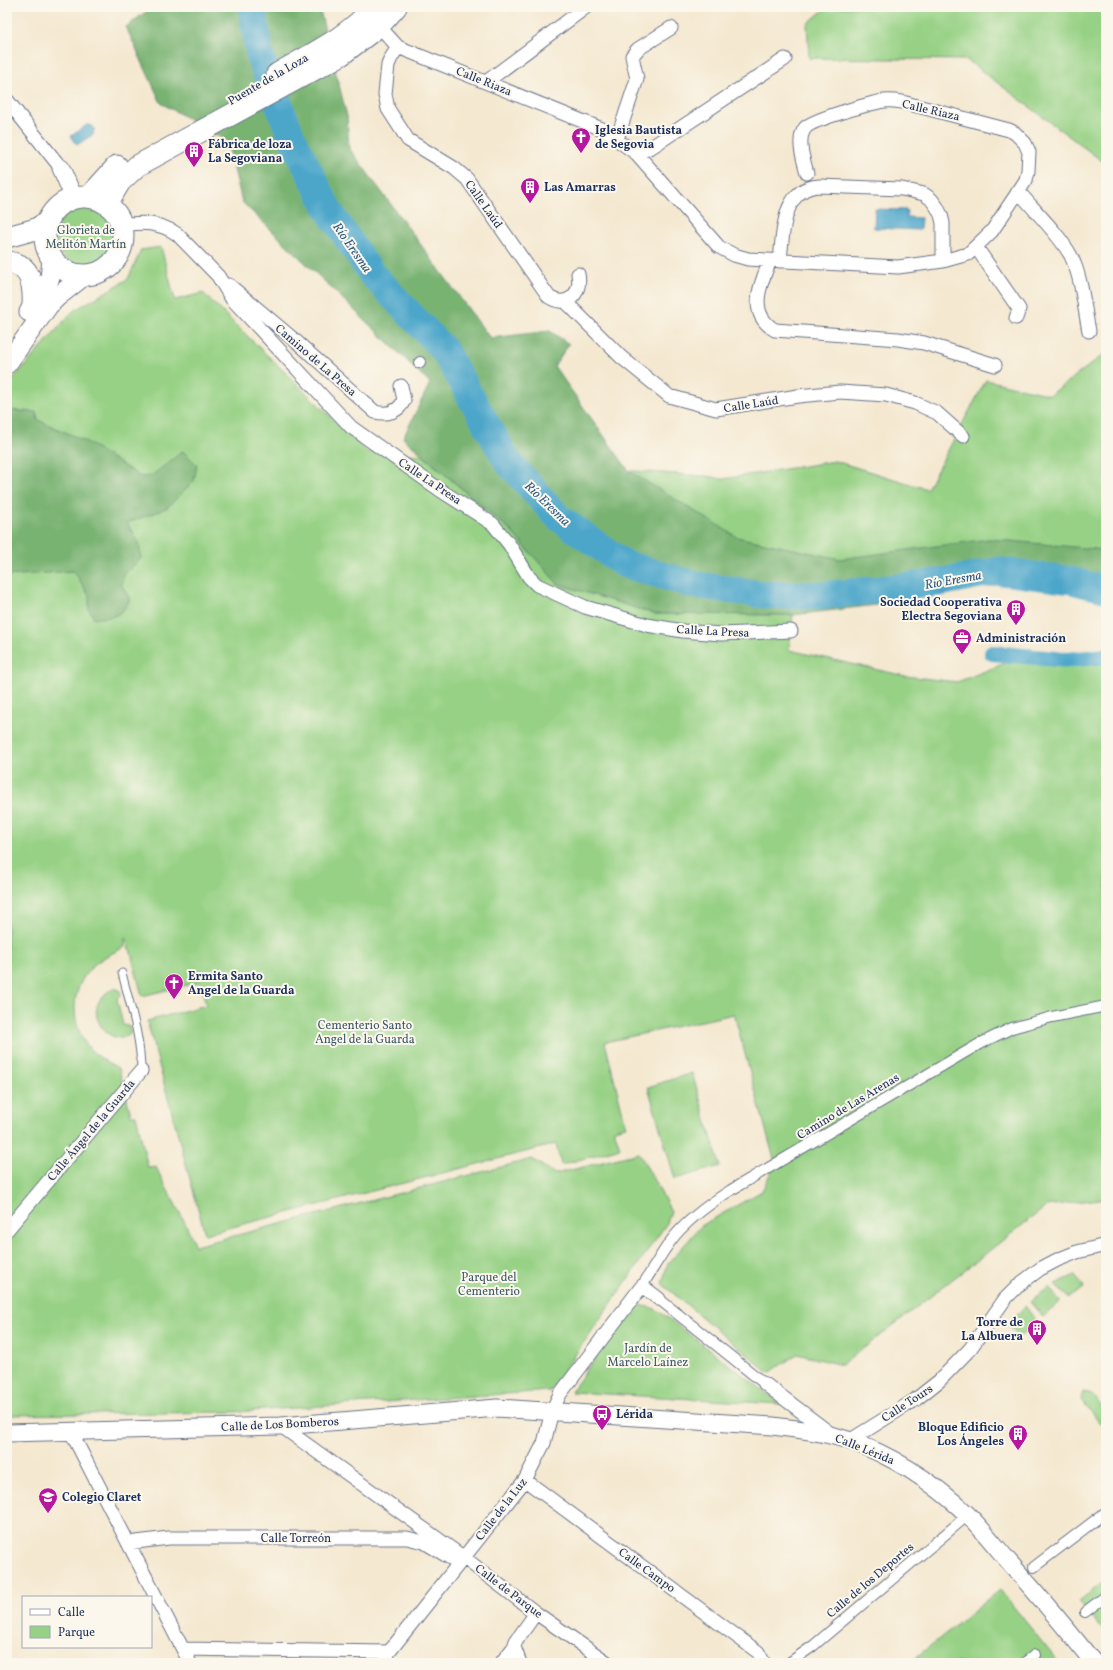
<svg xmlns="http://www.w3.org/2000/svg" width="1113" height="1670" viewBox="0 0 1113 1670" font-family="Vollkorn,serif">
  <rect width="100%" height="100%" fill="#fbf7ec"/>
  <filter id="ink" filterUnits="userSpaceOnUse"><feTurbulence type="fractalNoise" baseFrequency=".025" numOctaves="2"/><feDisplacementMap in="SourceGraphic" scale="8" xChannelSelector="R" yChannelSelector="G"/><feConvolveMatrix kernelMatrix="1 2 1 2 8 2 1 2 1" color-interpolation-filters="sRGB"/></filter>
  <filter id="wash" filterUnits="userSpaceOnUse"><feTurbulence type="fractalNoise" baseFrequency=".012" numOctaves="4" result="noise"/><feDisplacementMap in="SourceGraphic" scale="16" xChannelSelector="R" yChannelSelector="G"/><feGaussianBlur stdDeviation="0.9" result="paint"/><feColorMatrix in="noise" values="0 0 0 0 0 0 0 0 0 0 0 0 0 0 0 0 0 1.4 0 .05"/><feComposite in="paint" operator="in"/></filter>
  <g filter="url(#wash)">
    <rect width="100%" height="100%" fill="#f4e8d0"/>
    <path fill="#97d185" stroke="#598072" d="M827 7H1106V164L967 60 809 58 807 24Z
      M56 237a30 30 0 1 1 60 0a30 30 0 1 1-60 0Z
      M161 247 175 300 203 293 367 452 422 455 511 531 559 584 655 614 793 615 789 650 905 676 957 682 1013 660 1075 656 1106 651V1198L1047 1206 842 1365 797 1354 769 1373 662 1284 667 1265 701 1226 762 1191 775 1163 734 1014 605 1042 626 1126 614 1129 620 1148 561 1165 556 1144 205 1234 147 1021 206 1005 200 982 142 996 130 949H129L125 937V947C113 953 100 958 91 968 70 989 70 1025 89 1048 97 1057 109 1062 119 1069L131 1115H136L148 1168 156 1167C168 1194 185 1218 195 1246L532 1159 555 1174 639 1153 671 1211 667 1223 550 1391 234 1412 7 1415V386L73 311 128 279 141 250Z
      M1106 353V589L998 571 886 589 508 462 705 476 723 479 835 461 927 489 986 380 1050 395Z
      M114 988 120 990 121 995 117 999 123 1025 129 1026 131 1033C114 1053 73 1009 114 988Z
      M692 1073 720 1166 675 1179 648 1087Z
      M1075 1275 1084 1287 1068 1298 1055 1284Z
      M1049 1287 1060 1302 1043 1317 1030 1302Z
      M640 1305 656 1309 781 1404 571 1392 630 1308Z
      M1025 1306 1035 1319 1031 1328 1020 1336 1007 1325Z
      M1084 1392 1092 1394 1106 1412V1431L1081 1400 1082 1395Z
      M1106 1580V1608L1101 1612 1104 1615 1106 1614V1634L1079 1601Z
      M1000 1590 1059 1663H909Z"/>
    <path fill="#79b372" stroke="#4a7168" d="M152 7H319L347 116 349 148 490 338 550 331 569 344 554 366 629 471 737 537 840 559 989 539 1106 550V593C1082 587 1056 583 1031 583 1015 582 1001 584 985 582L983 587 924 595 885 604 793 615 655 614 558 584 511 531 403 438 430 383 242 202 227 141 161 103 126 27Z
      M7 410 36 412 38 420 85 441 141 477 151 476 183 451 197 465 194 481 168 507 157 512 127 523 139 543 141 559 125 573 121 584 130 599C122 617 112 618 94 618L89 610V596L74 571 7 576Z"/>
    <path fill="#4ca6ca" stroke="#346a94" d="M88 124 89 126 91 125 95 130 93 132 94 134 77 145 71 136Z
      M875 209 907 210V217L921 218 920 230 874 228Z"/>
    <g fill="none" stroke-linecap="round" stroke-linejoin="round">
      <path stroke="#4ca6ca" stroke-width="16" d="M992 653 1068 660 1106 656"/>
      <path stroke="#4ca6ca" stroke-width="28" d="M252 7 260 57 291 135 329 211 371 273 444 350 508 462 558 517 624 564 695 585 767 595H826L886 589 942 582 998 571 1069 580 1106 589"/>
    </g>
  </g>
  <g filter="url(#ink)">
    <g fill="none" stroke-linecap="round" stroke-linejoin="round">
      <defs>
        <path id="service" d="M122 973C130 1005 141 1038 141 1071"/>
        <path id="pedestrian" d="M419 363 420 362
          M642 1286C651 1272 660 1256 670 1242 685 1221 709 1204 731 1190L981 1043 1012 1028 1052 1017 1106 1006
          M659 1299 765 1384
          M1034 1567 1106 1512
          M1085 1612 1106 1596
          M789 1663 813 1646 968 1515
          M1024 1663 1035 1655"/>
        <path id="minor" d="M379 26 398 47 602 129 637 154 719 247 734 255 748 259 898 267 943 261 968 254 992 231 1026 180 1028 171 1029 152 1025 143 1015 133 1009 130 902 102C896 101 890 100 884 101 871 103 811 120 805 128 796 140 804 161 807 173
          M398 47 391 58 388 65 385 94 388 109 408 140 454 168 467 179 549 297C568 309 582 293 578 274
          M486 82 586 7
          M7 100 61 168
          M617 139 637 79 632 56 638 49 671 28
          M637 154 653 146 785 59
          M1018 191C1034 210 1059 234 1071 256 1082 278 1084 307 1089 331
          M122 225C142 222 159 222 177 234L218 276 232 299 351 427 440 490 493 524 509 544 529 577 537 585 585 607 647 625 683 631 721 634 791 631
          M976 247 1019 309 1016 318
          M770 261C760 284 747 314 775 330L898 339 924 343 995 365
          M780 261C783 233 782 188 819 186L902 189 924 194 931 199 937 207 941 215 943 223V261
          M229 285 298 343 375 412C387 415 399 412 404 400L401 386
          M565 301 621 357 669 396 716 409 798 396 840 392 886 395 915 403 937 413 963 436
          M7 1230 141 1071
          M765 1384 831 1434
          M281 1426 463 1557 536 1613 608 1663
          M71 1432 190 1663
          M849 1441 915 1400 939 1381 970 1349 1005 1299 1020 1284 1040 1269 1057 1260 1077 1252 1106 1245
          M525 1480 758 1652 764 1663
          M128 1543 169 1538H407L424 1542 452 1559
          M514 1647 520 1663
          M183 1649 389 1652
          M385 1663 389 1652 525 1480 544 1443 552 1411 560 1394 642 1286 659 1299
          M501 1663 514 1647 516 1641 536 1613"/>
        <path id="tertiary" d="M61 168 74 198
          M7 1433 281 1426 497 1408 773 1426C798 1429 824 1432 848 1440 892 1455 934 1483 968 1515 983 1530 996 1547 1010 1563 1039 1596 1067 1629 1094 1663"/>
        <path id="secondary" d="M29 312 50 278 52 260
          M7 364 49 305 57 297 85 275"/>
        <path id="primary" d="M277 74C311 54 348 37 374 7
          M45 236a39 39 0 1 1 78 0a39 39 0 1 1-78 0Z
          M89 197 117 166
          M107 204 120 182 137 166 341 55 379 26 396 7
          M7 237 36 229 47 222
          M7 262C32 264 34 287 33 306"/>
      </defs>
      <use href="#service" stroke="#677086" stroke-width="9"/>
      <use href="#pedestrian" stroke="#677086" stroke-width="12"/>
      <use href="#minor" stroke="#677086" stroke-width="15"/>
      <use href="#tertiary" stroke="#677086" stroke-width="19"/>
      <use href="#secondary" stroke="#677086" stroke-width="21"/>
      <use href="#primary" stroke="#677086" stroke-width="23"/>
      <use href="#service" stroke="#fff" stroke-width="7"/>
      <use href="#pedestrian" stroke="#fff" stroke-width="10"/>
      <use href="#minor" stroke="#fff" stroke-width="13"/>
      <use href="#tertiary" stroke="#fff" stroke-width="17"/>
      <use href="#secondary" stroke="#fff" stroke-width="19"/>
      <use href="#primary" stroke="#fff" stroke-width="21"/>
    </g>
  </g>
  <defs>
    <symbol id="church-pin" viewBox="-11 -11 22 30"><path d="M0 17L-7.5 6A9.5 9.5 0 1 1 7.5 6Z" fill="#b5179e" stroke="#fbf7ec"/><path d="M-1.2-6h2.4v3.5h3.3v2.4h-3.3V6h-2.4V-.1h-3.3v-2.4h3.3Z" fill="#fff"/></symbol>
    <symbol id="building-pin" viewBox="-11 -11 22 30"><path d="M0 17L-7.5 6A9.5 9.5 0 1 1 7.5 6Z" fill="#b5179e" stroke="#fbf7ec"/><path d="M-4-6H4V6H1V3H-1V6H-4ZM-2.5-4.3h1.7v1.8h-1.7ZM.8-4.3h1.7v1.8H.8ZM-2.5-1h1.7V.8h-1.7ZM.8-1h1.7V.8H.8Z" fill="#fff"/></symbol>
    <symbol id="office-pin" viewBox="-11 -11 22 30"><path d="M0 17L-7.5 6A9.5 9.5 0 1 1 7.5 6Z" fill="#b5179e" stroke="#fbf7ec"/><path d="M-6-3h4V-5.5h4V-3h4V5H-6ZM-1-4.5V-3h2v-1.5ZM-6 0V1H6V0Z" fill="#fff"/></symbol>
    <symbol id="bus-pin" viewBox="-11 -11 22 30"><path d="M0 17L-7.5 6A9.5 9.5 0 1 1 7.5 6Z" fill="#b5179e" stroke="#fbf7ec"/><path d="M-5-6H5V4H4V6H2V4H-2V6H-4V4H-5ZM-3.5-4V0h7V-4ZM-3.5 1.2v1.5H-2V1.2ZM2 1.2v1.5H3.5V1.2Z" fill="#fff"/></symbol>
    <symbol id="school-pin" viewBox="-11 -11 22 30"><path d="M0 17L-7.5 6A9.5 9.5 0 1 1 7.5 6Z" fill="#b5179e" stroke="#fbf7ec"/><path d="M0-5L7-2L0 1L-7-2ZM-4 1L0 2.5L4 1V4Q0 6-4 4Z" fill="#fff"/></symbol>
  </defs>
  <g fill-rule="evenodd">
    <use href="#church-pin" x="570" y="126" width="22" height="30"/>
    <use href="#building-pin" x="183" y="140" width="22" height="30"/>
    <use href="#building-pin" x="519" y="176" width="22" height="30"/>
    <use href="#building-pin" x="1005" y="598" width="22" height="30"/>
    <use href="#office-pin" x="951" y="627" width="22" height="30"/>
    <use href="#church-pin" x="163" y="972" width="22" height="30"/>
    <use href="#building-pin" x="1026" y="1318" width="22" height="30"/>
    <use href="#bus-pin" x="591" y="1403" width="22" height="30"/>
    <use href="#building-pin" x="1007" y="1423" width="22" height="30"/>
    <use href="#school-pin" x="37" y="1486" width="22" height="30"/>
  </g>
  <g text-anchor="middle" stroke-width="4" stroke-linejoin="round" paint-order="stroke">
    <g font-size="12" fill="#1b2f5e" stroke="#fbf7ec">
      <text transform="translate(268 79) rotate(-30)" y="4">Puente de la Loza</text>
      <text transform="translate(484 81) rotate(22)" y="4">Calle Riaza</text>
      <text transform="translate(931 110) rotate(13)" y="4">Calle Riaza</text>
      <text transform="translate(484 204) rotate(55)" y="4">Calle Laúd</text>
      <text transform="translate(316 360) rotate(41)" y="4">Camino de La Presa</text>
      <text transform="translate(751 404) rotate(-9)" y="4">Calle Laúd</text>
      <text transform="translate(430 481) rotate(34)" y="4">Calle La Presa</text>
      <text transform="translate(713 631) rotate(3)" y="4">Calle La Presa</text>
      <text transform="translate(848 1106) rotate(-31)" y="4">Camino de Las Arenas</text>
      <text transform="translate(91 1130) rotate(-50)" y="4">Calle Ángel de la Guarda</text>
      <text transform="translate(907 1403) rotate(-33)" y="4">Calle Tours</text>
      <text transform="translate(280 1424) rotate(-3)" y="4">Calle de Los Bomberos</text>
      <text transform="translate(865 1449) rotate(22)" y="4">Calle Lérida</text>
      <text transform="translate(501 1509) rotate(-52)" y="4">Calle de la Luz</text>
      <text x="296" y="1542">Calle Torreón</text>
      <text transform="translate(647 1570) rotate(36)" y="4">Calle Campo</text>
      <text transform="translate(870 1580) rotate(-40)" y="4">Calle de los Deportes</text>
      <text transform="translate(509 1591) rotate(37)" y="4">Calle de Parque</text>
    </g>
    <g font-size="12" font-weight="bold" fill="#1b2f5e" stroke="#fbf7ec" text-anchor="start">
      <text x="595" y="134">Iglesia Bautista<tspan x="595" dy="14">de Segovia</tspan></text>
      <text x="208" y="148">Fábrica de loza<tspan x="208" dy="14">La Segoviana</tspan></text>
      <text x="544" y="191">Las Amarras</text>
      <text x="1002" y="606" text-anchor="end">Sociedad Cooperativa<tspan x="1002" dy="14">Electra Segoviana</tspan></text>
      <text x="976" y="642">Administración</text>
      <text x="188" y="980">Ermita Santo<tspan x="188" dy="14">Angel de la Guarda</tspan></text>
      <text x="1023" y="1326" text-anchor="end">Torre de<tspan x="1023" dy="14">La Albuera</tspan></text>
      <text x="616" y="1418">Lérida</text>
      <text x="1004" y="1431" text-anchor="end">Bloque Edificio<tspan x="1004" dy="14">Los Ángeles</tspan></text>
      <text x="62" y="1501">Colegio Claret</text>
    </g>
    <g font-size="12" fill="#3a5868" stroke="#fbf7ec">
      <text x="86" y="234">Glorieta de<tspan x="86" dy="14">Melitón Martín</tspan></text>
      <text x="365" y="1029">Cementerio Santo<tspan x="365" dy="14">Angel de la Guarda</tspan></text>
      <text x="489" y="1281">Parque del<tspan x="489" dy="14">Cementerio</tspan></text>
      <text x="648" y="1352">Jardín de<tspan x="648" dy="14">Marcelo Laínez</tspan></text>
    </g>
    <g font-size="13" font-style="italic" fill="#2c5984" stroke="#fbf7ec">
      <text transform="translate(353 247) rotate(55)" y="5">Río Eresma</text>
      <text transform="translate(548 503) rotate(44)" y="5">Río Eresma</text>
      <text transform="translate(953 579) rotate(-10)" y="5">Río Eresma</text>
    </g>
  </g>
  <rect width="1113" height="1670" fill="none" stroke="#fbf7ec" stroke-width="24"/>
  <rect x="22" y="1596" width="130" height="52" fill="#fbf7ec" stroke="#a1a7b3"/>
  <rect x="30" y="1609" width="20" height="6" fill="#ffffff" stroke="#a1a7b3"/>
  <text x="58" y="1616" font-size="12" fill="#1b2f5e">Calle</text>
  <rect x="30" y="1626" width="20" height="12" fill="#97d185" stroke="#a1a7b3"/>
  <text x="58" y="1636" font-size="12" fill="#1b2f5e">Parque</text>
</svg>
